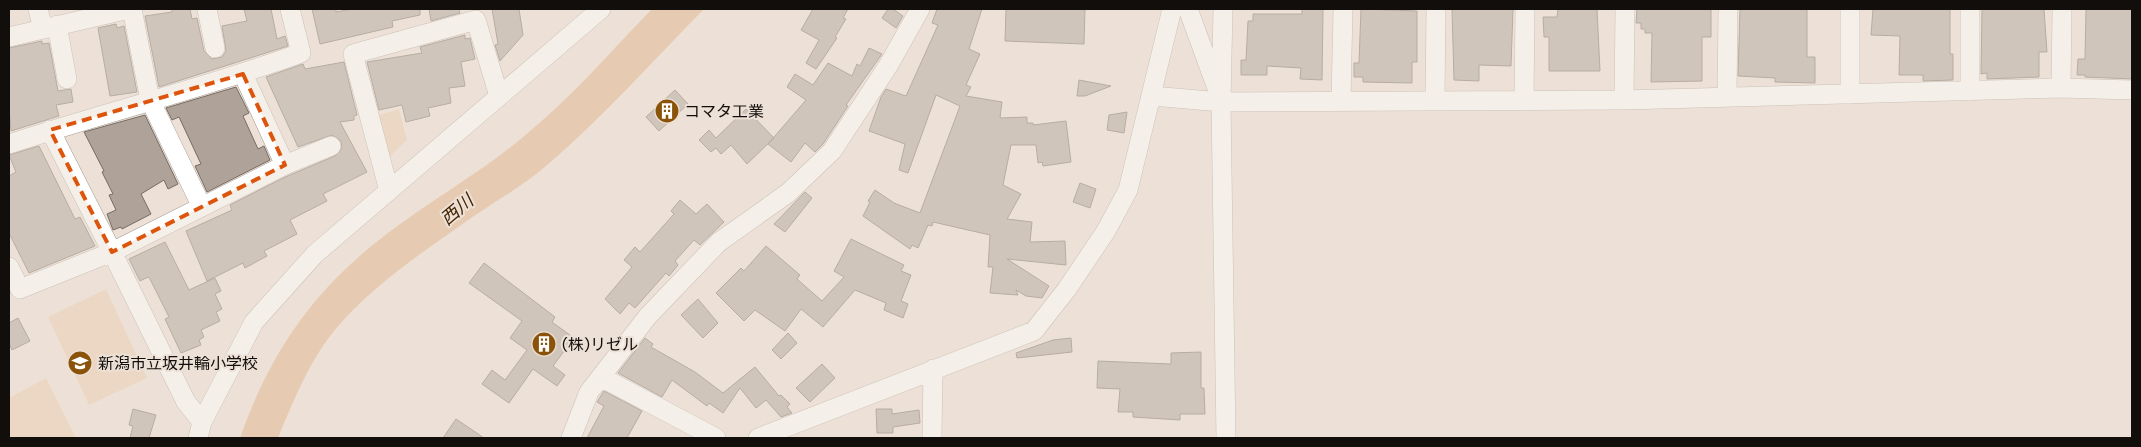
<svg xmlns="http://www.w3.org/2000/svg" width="2141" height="447" viewBox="0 0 2141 447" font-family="'DM Sans','Noto Sans JP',sans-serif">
  <rect width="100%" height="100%" fill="#ede1d7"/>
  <path fill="#e9caad" d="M399 109 407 140 386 160 374 117Z
    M106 289 147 378 89 405 48 317Z
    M46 378 76 438H9V398Z"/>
  <path fill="#deb086" d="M652 9H704C652 62 602 118 546 166 524 185 498 200 474 216 426 250 372 285 334 331 309 362 293 402 278 438H240C273 344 321 280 403 222 443 193 485 169 523 137 570 99 610 52 652 9Z"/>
  <path fill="#aea299" stroke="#766c63" d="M172 9H190L192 19 197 18 204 51 212 59 222 57 226 51 222 26 247 21 244 9H271L277 39 285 36 288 46 159 87 145 16 172 12Z
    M312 9H336V12L352 9H420V15L392 21 393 27 320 44Z
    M429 9H459L460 13 431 21Z
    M492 9H519L523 35 500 61 495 45 498 44Z
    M813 9H848L843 18 846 19 835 37 837 38 816 69 806 63 819 40 801 30Z
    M888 9H893L903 16 896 28 882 18Z
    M937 9H982L969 49 980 54 966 85 971 87 966 96 1002 102 1000 118 1027 117V123H1033V125L1066 121 1071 162 1043 166 1042 162 1038 163 1036 145H1011L1003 185 1021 194 1007 219 1032 222 1030 242 1065 241 1066 265 1007 259 1049 286 1042 298 1026 296 1016 290 1018 295 990 293 993 267H988L990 235 933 222 932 226 928 225 918 248 912 245 910 249 863 216 870 202 868 201 875 190 894 203 920 213 960 106 936 95 908 173 899 170 905 144 869 131 881 97 886 89 906 96 938 25 932 23Z
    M1006 9H1085L1084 44 1005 41Z
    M1302 9H1323L1322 80 1300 79 1301 68 1267 66V75H1241V60H1246L1248 21H1253V14H1302Z
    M1361 9 1417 11V62H1412V83L1363 82V77H1354V63H1359Z
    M1452 9H1513L1511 66 1479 65V81L1454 80Z
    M1558 9H1597L1600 71H1549V37H1544L1543 17H1557Z
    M1637 9H1711V37H1702V81L1651 82 1652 33H1645V29H1641V23H1636Z
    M1740 9H1807V57H1815V83L1775 82V78L1738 76Z
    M1873 9H1950V54H1953V80L1923 81V75H1899L1900 36 1871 35Z
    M1982 9H2044L2047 52H2039V77L1987 79V73L1981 74Z
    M2086 9H2132V79L2085 77V75H2077L2078 59H2085Z
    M116 24 117 28 124 26 137 92 110 96 98 28Z
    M465 35V39L470 38 475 59 461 62 465 86 449 88 451 103 428 108 430 116 406 122 402 105 379 110 367 62 422 53 420 47Z
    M42 41V44L49 43 58 91 71 89 73 102 56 105 59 116 11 131 9 107V48Z
    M869 48 882 54 846 105 848 106 823 144 815 152 805 143 791 162 768 144 806 100 787 87 795 74 813 85 828 63 852 76 857 64 860 66Z
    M344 62 357 115 354 116V120L340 122 367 172 323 194 327 201 290 220 297 234 264 251 267 256 245 268 243 263 207 281 186 231 232 210 230 205 283 178 335 156 342 148 341 141 332 135 298 147 266 77 303 64 305 69Z
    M1079 80 1111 86 1085 96H1077Z
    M236 87 249 113 243 116 258 149 264 146 270 160 207 192 195 166 201 164 179 117 172 120 166 108Z
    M675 90 688 104 659 131 646 117Z
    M746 109 774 138 747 164 731 145 721 154 716 148 711 152 699 140 709 130 716 138Z
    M1127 112 1124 133 1107 130 1109 115Z
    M145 115 178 184 168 189 164 180 141 194 151 214 122 229 121 227 113 230 107 214 116 210 109 195 113 194 102 172 104 171 84 132Z
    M39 146 75 219 80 217 95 246 29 273 9 233V176L16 172 9 155Z
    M1080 183 1096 189 1090 208 1073 202Z
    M805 192 812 198 785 232 774 224Z
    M680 200 696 214 707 204 724 222 700 245 694 240 675 261 678 265 669 276 666 273 635 308 629 303 620 314 605 299 632 267 624 260 635 247 640 252 674 214 671 211Z
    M851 239 904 265 901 271 911 275 901 301 908 304 903 318 884 310 886 303 855 290 823 327 801 309 785 331 755 310 744 321 716 293 741 268 744 271 766 246 800 275 797 279 822 301 844 277 834 271Z
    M165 242 189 290 215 278 221 291 215 294 222 309 216 312 220 321 201 330 204 337 199 340 201 345 181 353 165 319 169 317 150 279 148 277 140 281 129 259Z
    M484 263 555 317 552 322 574 338 553 366 565 375 557 386 533 369 509 403 482 384 492 370 505 380 527 350 510 338 522 321 469 283Z
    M698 299 718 323 703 338 681 315Z
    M18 318 30 341 12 350 9 343V323Z
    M788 333 797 343 781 359 772 350Z
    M645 338 653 344 651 347 695 372 723 393 755 367 779 396 781 395 790 404 787 407 792 413 781 417 766 400 756 408 740 388 723 413 709 403 707 406 672 380 662 397 618 373Z
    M1071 338 1072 352 1017 358 1016 353 1053 340Z
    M1201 352V388H1204L1205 414H1180V420L1133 417V412H1118L1120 389 1097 388 1098 361 1171 364V353Z
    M822 364 835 378 810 402 796 388Z
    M604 391 642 411 627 438H587L604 406 597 402Z
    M133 409 156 415 149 438H130L133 426 129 425Z
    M876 409H892V414L919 410 920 423 893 427V433H877Z
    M456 419 484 438H443Z"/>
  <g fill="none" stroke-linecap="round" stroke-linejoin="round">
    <defs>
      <path id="minor" d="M38 9 43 29
        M132 9 150 100 202 207
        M207 9 215 48
        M1188 9 1218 91
        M1223 9 1221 102 1226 438
        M1970 9V91
        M57 25 67 79
        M9 37 129 9
        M243 74 285 165
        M2061 88 2062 9
        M1850 94V9
        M1152 96 1221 102 1624 100 2061 88 2132 90
        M1727 97 1728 9
        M1341 100 1343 9
        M1435 100 1436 9
        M1624 100 1625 9
        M1524 101 1525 9
        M50 130 112 252 285 165 331 146
        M9 144C106 112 205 88 301 53L290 9
        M389 191 353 54 476 20 499 96
        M9 267 20 289 112 252 186 402 202 422
        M601 377 716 438
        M198 438 202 422 254 322 315 254 601 9
        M571 438 589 392 648 316 719 242 788 193 832 151 888 66 920 9
        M758 438 1034 331 1067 289 1106 231 1128 190 1172 9
        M932 438 933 369"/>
    </defs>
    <use href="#minor" stroke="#a49990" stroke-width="20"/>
    <use href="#minor" stroke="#fff" stroke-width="19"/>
  </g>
  <path d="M0 0H2141V447H0ZM243 74 285 165 112 252 50 130Z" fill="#ede1d7" fill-opacity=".55" fill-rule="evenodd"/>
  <path fill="none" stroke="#dd550c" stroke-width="4" stroke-dasharray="10 6" stroke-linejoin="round" d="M243 74 285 165 112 252 50 130Z"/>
  <defs>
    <symbol id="building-disc" viewBox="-11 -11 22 22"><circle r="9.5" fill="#8b5209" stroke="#ede1d7"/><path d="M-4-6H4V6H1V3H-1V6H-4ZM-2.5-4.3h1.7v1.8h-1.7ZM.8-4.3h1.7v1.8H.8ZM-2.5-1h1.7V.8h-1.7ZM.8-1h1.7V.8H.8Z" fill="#fff"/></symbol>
    <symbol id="school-disc" viewBox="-11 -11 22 22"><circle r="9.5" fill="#8b5209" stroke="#ede1d7"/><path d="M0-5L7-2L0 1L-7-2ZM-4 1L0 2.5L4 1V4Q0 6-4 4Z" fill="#fff"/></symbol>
  </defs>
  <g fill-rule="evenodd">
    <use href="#building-disc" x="653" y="97" width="28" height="28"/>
    <use href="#building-disc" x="530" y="330" width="28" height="28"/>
    <use href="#school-disc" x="66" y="349" width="28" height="28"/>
  </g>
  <g text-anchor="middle" stroke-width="4" stroke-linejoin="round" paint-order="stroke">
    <g font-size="16" fill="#120e0b" stroke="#ede1d7" text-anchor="start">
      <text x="684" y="117">コマタ工業</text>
      <text x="562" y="350">(株)リゼル</text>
      <text x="98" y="369">新潟市立坂井輪小学校</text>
    </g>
    <g font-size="18" font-style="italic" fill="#432502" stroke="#ede1d7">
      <text transform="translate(457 210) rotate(-40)" y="6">西川</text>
    </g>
  </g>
  <rect width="2141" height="447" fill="none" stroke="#120e0b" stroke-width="20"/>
</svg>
